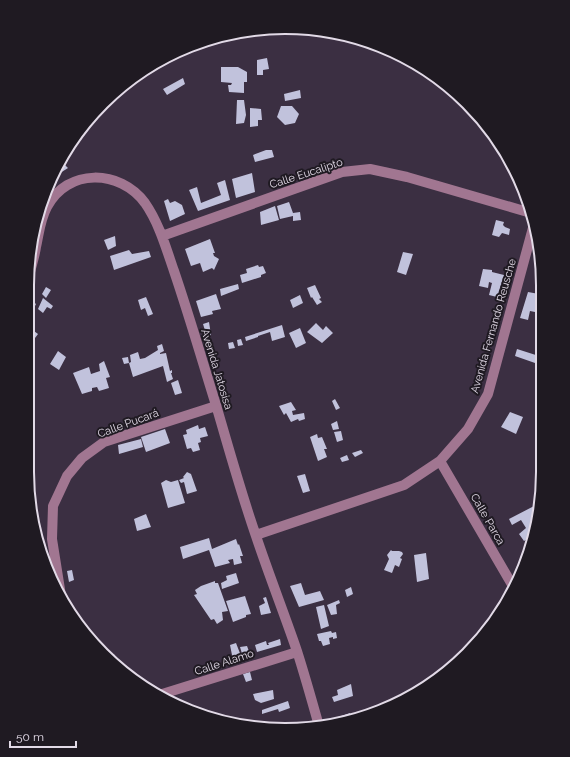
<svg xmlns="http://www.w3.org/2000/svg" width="570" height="757" viewBox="0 0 570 757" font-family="Raleway,sans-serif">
  <rect width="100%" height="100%" fill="#3b2f42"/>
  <path fill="#c1c2dc" d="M267 58 269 69 263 70V75H257V60Z
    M221 67H238L247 72V82H244V93L229 92 228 85H231L232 83 221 82Z
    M183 78 185 84 167 95 163 89Z
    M300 90 301 98 285 101 284 94Z
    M237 100H244L246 115 244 123 236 124Z
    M281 106H292L299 114 295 123 285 125 277 117Z
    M250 108 261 109 262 120H258V126L250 127Z
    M266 150H272L274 157 255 162 253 155Z
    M63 163 68 168 57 175 56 173 60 165Z
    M252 173 255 192 236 198 232 179Z
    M225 180 230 200 198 211 189 190 197 187 201 203 221 195 217 183Z
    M168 199 170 203 175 201 182 205 185 214 170 221 164 201Z
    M289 202 293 213 300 212 301 220 293 221V216L280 219 277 206Z
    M275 206 279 220 261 225 260 212Z
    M496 220 504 222 503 225 505 227 510 229 509 235 502 233 499 237 492 235Z
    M115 236 116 246 108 250 104 240Z
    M210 239 215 253H213L214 256 219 259 214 270 212 268 203 272 200 263 191 266 185 249Z
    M129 250 132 254 149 251 151 257 114 270 110 256Z
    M403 252 413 254 406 275 397 272Z
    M258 265 259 267 263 266 266 273 261 275V277L242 283 240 275 247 273 246 269Z
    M483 269 492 270V272L504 275 497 297 489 295 492 283 489 282 488 288 479 286Z
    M238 284 239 289 221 296 220 289Z
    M315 285 321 298 319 299 322 302 317 305 312 297 311 298 307 288Z
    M46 287 51 290 46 298 42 294Z
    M528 292 539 294 535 312 530 311 528 320 520 318Z
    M216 294 221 309 212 311 213 314 201 317 196 301Z
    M300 295 303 303 293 308 290 300Z
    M146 297 153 314 148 316 145 308 141 310 138 300Z
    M43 298 53 306 51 309 47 307 43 313 38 309Z
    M31 300 36 304 29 318 27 317V306Z
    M209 322 211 335 207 337 203 324Z
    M316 323 323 330 326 326 333 333 322 343 307 332Z
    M282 325 285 337 272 341 270 332 258 336V337L246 341 245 337Z
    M27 326 38 334 29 346 27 345Z
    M300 328 306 343 296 348 289 333Z
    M241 339 243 345 238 346 237 340Z
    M233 342 235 348 229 349 228 343Z
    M162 344 164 351 160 353V354L166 353 170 371 172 370V373H171L173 379 167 382 163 366 133 377 129 363 131 362 130 355 138 352 140 359 145 358 158 350 157 346Z
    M517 349 542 357V362L535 360V363L515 356Z
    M58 351 66 357 59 370 50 364Z
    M128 357 129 363 124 364 122 358Z
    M104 361 110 377 106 378 109 388 99 391 97 387 92 388V391L82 394 73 373 89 367 91 374 100 371 99 364Z
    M178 380 182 393 175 395 171 383Z
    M335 399 340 408 336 410 332 401Z
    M291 402 296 410 292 411 293 415 304 413 305 419 299 421 298 419 291 422 286 413 284 415 279 406Z
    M510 412 523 417 516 434 501 427Z
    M337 421 339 429 333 430 331 424Z
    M198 425 199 429 205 427 208 436 200 438 201 442 198 443 200 450 193 452 191 448 187 449 183 435 187 434 186 430Z
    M165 429 170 443 146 452 141 437Z
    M341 431 343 440 337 442 334 432Z
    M317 434 318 438 322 437 327 449H324L327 457 318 461 310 437Z
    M141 439 143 447 119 454 118 445Z
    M361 450 363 453 355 457 352 453Z
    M347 455 349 460 342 462 340 458Z
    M187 472 191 474 197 491 187 494 184 482 181 483 179 480 184 478 183 477Z
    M305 474 310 491 303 493 297 476Z
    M166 480 171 482 178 480 185 503 168 508 161 483Z
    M29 484H31L34 500 31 501Z
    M536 505 538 509 534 532 531 534 532 536 524 541 519 534 526 528 521 520 512 525 509 519Z
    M146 514 151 527 137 531 134 519Z
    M209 538 212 549 236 539 238 545 239 544 243 556H240L242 563 234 565 233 559 228 560 230 563 215 567 209 550 183 559 180 547Z
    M391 550 392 551H399L402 552 403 554 400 558 402 559 399 567 395 565 392 573 384 570 389 559 387 555Z
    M426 553 429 579 417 582 414 555Z
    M72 570 74 580 69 582 67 571Z
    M236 573 239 583 222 589 221 583 227 580 226 576Z
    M215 581V583H218L228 611 222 612 223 620 217 624 214 619 211 620 194 595 197 594 195 590 201 586Z
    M301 583 305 595 320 591 324 600 299 607 290 586Z
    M351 587 353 594 347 597 345 590Z
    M245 596 251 614 246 615V617L233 622 226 601Z
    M266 597 271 613 261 615 259 606 265 603 263 598Z
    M339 600 340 603 336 605 337 614 331 615 327 605Z
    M324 605 329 626 321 629 316 607Z
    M331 631 332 633 336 632 337 638 333 639V637L329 638 330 644 323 646 321 641H319L317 634Z
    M280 639 281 645 257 652 255 645 266 641 267 645H269L268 643Z
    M236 643 241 656 233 660 230 645Z
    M247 646 250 654 243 657 240 647Z
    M114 654 115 658 113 662 115 663 114 665 107 656Z
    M250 672 252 680 246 682 243 674Z
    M351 684 353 696 334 702 332 697 338 695 337 690Z
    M273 690 274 699 261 703 255 700 253 694Z
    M288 701 290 708 279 712 278 709 262 714V710Z
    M350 713 352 719 333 723 332 719Z"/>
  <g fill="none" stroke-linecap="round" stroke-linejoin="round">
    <path stroke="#a17691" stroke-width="10" d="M162 236 342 172 370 169 407 177 531 213
      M28 278 30 272C32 264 35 255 36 247 39 234 40 220 47 207 67 168 120 169 145 203 159 223 166 248 174 271 189 315 202 360 216 405 229 449 241 493 256 536 269 575 284 613 297 651 305 676 312 701 319 726
      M440 461 514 588
      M256 535 404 485 440 461 468 429 488 394 534 224
      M62 602 52 539 53 506 67 476 82 458 104 442 216 406
      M159 695 297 652"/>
  </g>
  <g text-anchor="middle" stroke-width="4" stroke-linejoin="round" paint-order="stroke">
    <g font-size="11" fill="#e2dae7" stroke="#1f1a22">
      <text transform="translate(306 173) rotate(-18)" y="4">Calle Eucalipto</text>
      <text transform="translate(493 326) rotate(-74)" y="4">Avenida Fernando Reusche</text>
      <text transform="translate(217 369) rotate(73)" y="4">Avenida Jatosisa</text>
      <text transform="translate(128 423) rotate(-20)" y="4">Calle Pucará</text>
      <text transform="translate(488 519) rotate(60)" y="4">Calle Parca</text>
      <text transform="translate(224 662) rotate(-18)" y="4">Calle Alamo</text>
    </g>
  </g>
  <path d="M0 0H570V757H0ZM285 34H285A251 251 0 0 1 536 285V472A251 251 0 0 1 285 723H285A251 251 0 0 1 34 472V285A251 251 0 0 1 285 34Z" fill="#1f1a22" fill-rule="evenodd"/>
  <path fill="none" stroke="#e2dae7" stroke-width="2" d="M285 34H285A251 251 0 0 1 536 285V472A251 251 0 0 1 285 723H285A251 251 0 0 1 34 472V285A251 251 0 0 1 285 34Z"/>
  <path d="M10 741v6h66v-6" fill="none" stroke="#e2dae7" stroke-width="2"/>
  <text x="16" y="741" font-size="12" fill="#e2dae7" stroke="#1f1a22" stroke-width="3" paint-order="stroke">50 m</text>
</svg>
